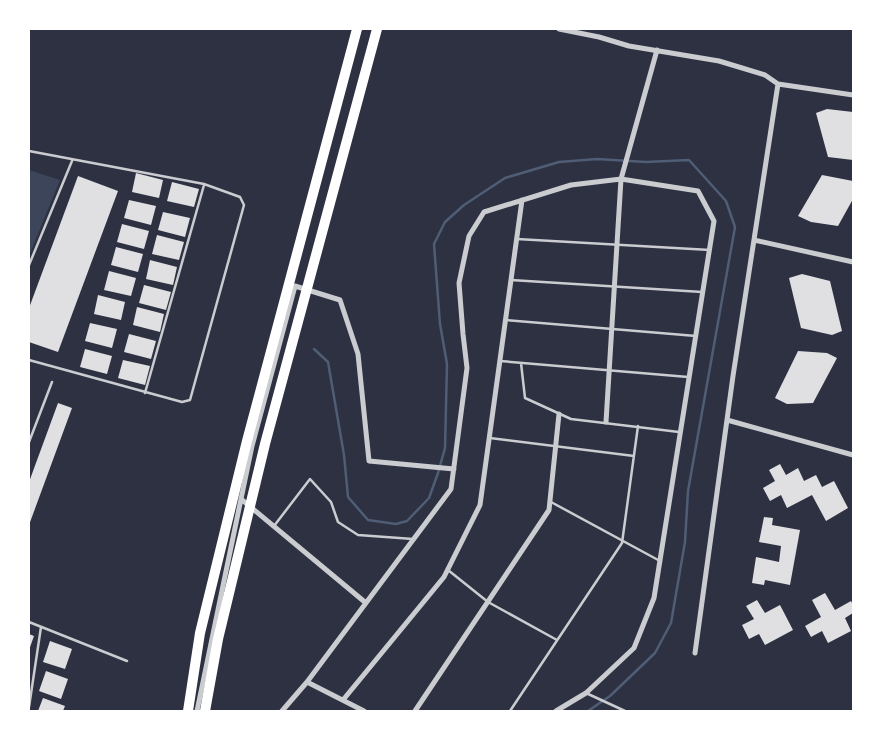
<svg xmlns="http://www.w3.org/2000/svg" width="882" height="740" viewBox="0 0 882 740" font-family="Signika,sans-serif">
  <rect width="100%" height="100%" fill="#2d3142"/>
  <path fill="#3c4559" d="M29 170 60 180 29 256Z"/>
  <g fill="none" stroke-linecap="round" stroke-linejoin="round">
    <path stroke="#4f5d75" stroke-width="2.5" d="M314 349 328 362 344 455 348 497 368 520 396 524 407 521 429 498 438 473 445 448 447 364 440 324 434 244 445 222 464 205 505 178 559 162 597 159 646 162 689 160 726 201 735 227 688 491 685 542 671 623 655 653 610 696 588 711"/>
  </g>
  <path fill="#e0e0e3" d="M827 109 853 112V160L828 157 816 113Z
    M136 173 163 180 159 198 132 192Z
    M822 175 853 181V199L838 226 811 222 798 216Z
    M78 176 118 191 58 352 29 342V308Z
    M172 182 199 189 194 207 167 201Z
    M129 200 156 206 151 225 124 218Z
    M163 212 190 218 185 237 158 230Z
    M122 224 149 231 144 249 117 242Z
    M157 235 184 242 179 260 152 254Z
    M116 247 143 254 138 272 111 265Z
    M150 260 177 267 173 285 146 279Z
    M109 271 136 278 131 296 104 290Z
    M802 274 830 281 842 331 832 335 801 328 789 278Z
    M144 285 171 292 166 310 139 303Z
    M98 295 125 302 121 320 94 314Z
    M137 307 164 314 160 332 133 325Z
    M90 323 117 329 112 348 85 341Z
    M129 334 156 341 151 359 124 352Z
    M85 349 112 356 107 374 80 367Z
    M798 351 827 353 837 358 813 403 787 404 775 398Z
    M123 360 150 366 145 385 118 378Z
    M58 403 72 408 29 525V482Z
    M780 464 786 475 798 468 804 481 816 475 822 487 834 481 848 508 826 521 812 495 787 508 781 495 770 501 763 488 775 481 769 470Z
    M764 517 773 518 772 525 800 530 790 585 765 580 764 585 752 583 756 557 779 562 781 546 759 542Z
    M825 593 835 610 851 601 853 605V613L845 618 851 631 828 643 822 631 811 637 805 626 821 617 812 600Z
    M757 600 765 613 780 605 793 630 765 645 759 634 749 639 742 625 754 619 746 606Z
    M29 634 34 636 29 650Z
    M50 641 72 649 65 669 43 662Z
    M46 671 68 679 61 699 39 691Z
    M43 698 65 706 63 711H38Z"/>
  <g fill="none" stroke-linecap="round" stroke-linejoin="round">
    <path stroke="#caccd0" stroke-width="2.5" d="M29 151 204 184 240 197 244 205 190 400 182 402 29 360
      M517 239 710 250
      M29 265 72 161
      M511 280 702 292
      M506 320 696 336
      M500 361 688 377
      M521 363 525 398 571 419 679 432
      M145 393 204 185
      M490 438 634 456
      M29 442 52 382
      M551 502 660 561
      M274 526 310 479 331 502 338 522 358 535 413 539
      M448 570 488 602 557 640
      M29 622 127 661
      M586 693 625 711
      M29 707 41 627
      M510 711 622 543 638 426"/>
    <path stroke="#caccd0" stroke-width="5" d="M559 29 599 37 629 46 719 61 765 75 778 84 853 95
      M754 240 853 262
      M727 420 853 455
      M606 422 621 179 657 50
      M241 499 366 603
      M695 653 733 376 778 84
      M307 682 451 489 467 368 463 334 459 283 469 236 484 212 571 185 621 179 698 191 714 221 654 598 634 648 586 693 556 711
      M343 700 444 577 480 505 522 200
      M197 711 252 446 295 286 340 300 358 354 369 461 454 469
      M282 711 307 682 364 711
      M415 711 549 510 559 414"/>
    <path stroke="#fff" stroke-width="10" d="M188 711 200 633 247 441 357 29
      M205 711 218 639 265 444 377 29"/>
  </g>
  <rect width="882" height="740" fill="none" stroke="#ffffff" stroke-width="60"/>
</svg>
